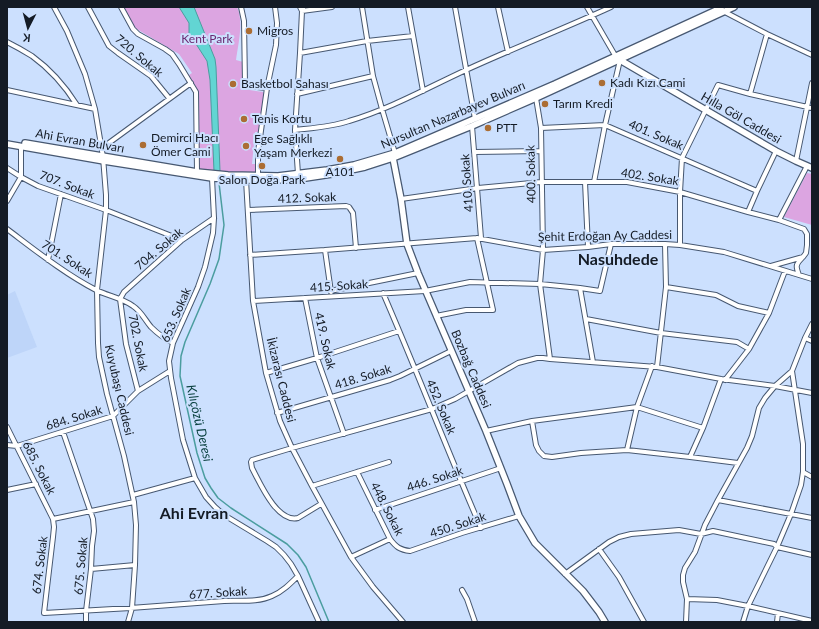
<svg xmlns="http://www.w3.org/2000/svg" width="819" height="629" viewBox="0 0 819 629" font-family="Lato,sans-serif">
  <rect width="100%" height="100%" fill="#cce0fe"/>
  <path fill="#bed5f9" d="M15 291 37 347 7 358V295Z"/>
  <path fill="#dca5e1" d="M124 7H237C244 21 238 45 236 60L243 62V89L263 92 265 95 258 132H255L252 164H256V173L254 174 199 170 198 91 189 75 192 73 179 54 135 28Z
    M807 173 812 174V225L784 217Z"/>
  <path fill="#62d5d3" stroke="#4b9d9f" d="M179 7H194L215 59 216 67 220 171H214L210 80 207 61 189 33V23Z"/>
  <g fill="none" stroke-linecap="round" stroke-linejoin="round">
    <path stroke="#4b9d9f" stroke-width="1.5" d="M219 183 224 225 219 259 210 284 185 342 181 356 180 376 197 453 205 478 211 488 218 498 231 508 287 544 298 555 306 567 329 622"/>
    <defs>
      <path id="street" d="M54 7 67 31 85 74 95 109 103 157 106 195V210L97 290 98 343 99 357 107 394 124 456 134 502 136 525 135 565 132 608 128 622
        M88 7 109 46 118 53 151 76 169 98
        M121 7 133 29 138 34 165 49 172 54 179 64 196 92 197 172
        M241 7 244 21 245 84 248 86 267 88 258 152V178
        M362 7 373 76 382 109 395 153
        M408 7 423 91
        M455 7 475 119
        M498 7 508 52
        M587 7 616 57 620 60 605 125 594 182
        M303 9 302 11 332 7
        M723 11 767 34 812 55
        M7 42C15 46 24 51 32 56 50 69 65 86 77 105
        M300 53 367 41 413 36
        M267 88 276 45 277 23 275 7
        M7 90 95 109
        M297 94 373 76
        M750 94 767 34
        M536 98 541 128 543 250 540 284 550 359
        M472 126 481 238
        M541 128 605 125 757 191
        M295 130C313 128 331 127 349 121 390 109 427 88 466 70 514 48 563 29 611 7
        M102 148 191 83
        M475 152 540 151
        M796 161 812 83
        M7 168 21 177 38 186 106 210 182 240
        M298 174 295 130 300 53 302 11 300 7
        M212 178 214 218 213 233 205 267 198 287 173 343 169 361 171 378 183 440 195 478 206 497 215 507 224 515 267 541 276 547 284 555 291 564 298 576 319 622
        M246 180 253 301 266 373 280 421 292 448 312 486 351 557 373 587 403 622
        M585 182 588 247
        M401 199 478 188 541 182H627L680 192 748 212 779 220 804 229 807 234V245L806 253 803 257 771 266
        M7 201 21 177V146
        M248 210 346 206 349 207 353 213 356 248
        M748 212 757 191 776 151
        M779 220 807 166
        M7 229C35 250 65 274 96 290 108 296 122 298 133 306 141 311 145 320 151 327 157 333 165 339 173 343
        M680 245V192L682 158 718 85 750 94 812 108
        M325 250 331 292
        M250 255 325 250 477 238 543 250 588 247 611 244H665L680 245 724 252 812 279
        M48 260 61 194
        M799 275C796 267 795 265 802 258
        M666 287 716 295 738 306 769 313
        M580 288 593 362
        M330 291 418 273
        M383 293C417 371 447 450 481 528
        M305 298 317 358 344 434
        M120 299 124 292 182 240 214 218
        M120 299 126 344 138 391
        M253 301 425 291 470 282 540 284 580 288 600 291 611 244
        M436 316 466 310H493L477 238
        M586 319 661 333 737 342 749 349
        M805 338 812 341
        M657 367 666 287 665 244
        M266 373 317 358 399 331
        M725 380 749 349 769 313 785 271
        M277 413 390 380 400 376 451 351
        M532 421 536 445 539 451 544 456 552 457 581 453 627 450 690 457 738 463
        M7 427 53 519 54 527 53 537 44 613C104 610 164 606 224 601 239 600 257 603 272 596 282 592 290 584 298 576
        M486 431 532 421 637 407 703 428
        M63 432 93 519 94 531 92 546 91 569 86 611V622
        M7 445 17 446 113 416 138 391 170 371
        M627 450 637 407 652 366
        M690 457 703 428 721 379
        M357 472 390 539C396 547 400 550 410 551L462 533 519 516
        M803 472 812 477
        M312 486 389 462
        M7 490 36 484
        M133 495 195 478
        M718 500 812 518
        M321 504 298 518C277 523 260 483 252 468L251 462 252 460 292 448 432 409 455 399 518 363 537 358H543L550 359 657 367 721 379 775 386 812 393
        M375 510 501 468
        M53 519 134 502
        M599 549 619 577 644 622
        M351 557 390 539
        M91 569 135 565
        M565 574 609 542 619 537 631 534 679 530 701 534 713 531 774 544 777 547 812 555
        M462 590 467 599 475 622
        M687 599 717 600 748 606 812 621
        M686 622 687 599 683 582V575L685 568 695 552 705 525 718 500 747 448 752 436 759 408 765 398 775 386 792 371 805 338 812 324
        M743 622 748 606 777 547 791 514 801 485 803 472V444L792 371
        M777 622 778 613"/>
      <path id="secondary" d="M620 60 776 151 796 161 812 168
        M25 143 197 172 228 175 278 176 327 170 354 165 395 153 555 84 721 8
        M7 144 104 161 212 178 246 180H276L299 179 332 174 365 167 393 158 472 126 536 98 734 7
        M393 158 401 199 407 244 418 273 486 431 507 484 519 516 535 543 583 591 599 612 605 622"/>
    </defs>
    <use href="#street" stroke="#475871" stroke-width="6"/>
    <use href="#secondary" stroke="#475871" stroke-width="8"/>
    <use href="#street" stroke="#fff" stroke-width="4"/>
    <use href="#secondary" stroke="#fff" stroke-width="5.5"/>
  </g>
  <g fill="#ab6d33" stroke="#cce0fe" stroke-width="1.5">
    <circle cx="249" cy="31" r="4"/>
    <circle cx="602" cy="83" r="4"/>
    <circle cx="233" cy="84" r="4"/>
    <circle cx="545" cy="104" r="4"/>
    <circle cx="244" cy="119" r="4"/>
    <circle cx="488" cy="128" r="4"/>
    <circle cx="143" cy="145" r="4"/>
    <circle cx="246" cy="146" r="4"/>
    <circle cx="340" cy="159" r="4"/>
    <circle cx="262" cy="166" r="4"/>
  </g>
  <g text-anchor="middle" stroke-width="4" stroke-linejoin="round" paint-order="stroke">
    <g font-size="12" fill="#141b25" stroke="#cce0fe" text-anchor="start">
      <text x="257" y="35">Migros</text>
      <text x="610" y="87">Kadı Kızı Cami</text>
      <text x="241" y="88">Basketbol Sahası</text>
      <text x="553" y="108">Tarım Kredi</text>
      <text x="252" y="123">Tenis Kortu</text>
      <text x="496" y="132">PTT</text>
      <text x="151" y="142">Demirci Hacı<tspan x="151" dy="14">Ömer Cami</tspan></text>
      <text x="254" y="143">Ege Sağlıklı<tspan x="254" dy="14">Yaşam Merkezi</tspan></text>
      <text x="340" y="176" text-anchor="middle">A101</text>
      <text x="262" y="184" text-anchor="middle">Salon Doğa Park</text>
    </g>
    <g font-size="12" fill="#6b2972" stroke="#cce0fe">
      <text x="207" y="43">Kent Park</text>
    </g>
    <g font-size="12" fill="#141b25" stroke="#cce0fe">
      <text transform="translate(139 56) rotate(40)" y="4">720. Sokak</text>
      <text transform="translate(453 115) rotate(-23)" y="4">Nursultan Nazarbayev Bulvarı</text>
      <text transform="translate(741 118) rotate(30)" y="4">Hılla Göl Caddesi</text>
      <text transform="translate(656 135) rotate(23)" y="4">401. Sokak</text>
      <text transform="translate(80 141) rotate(10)" y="4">Ahi Evran Bulvarı</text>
      <text transform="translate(531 174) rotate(-91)" y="4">400. Sokak</text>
      <text transform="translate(650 177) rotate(9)" y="4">402. Sokak</text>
      <text transform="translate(467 183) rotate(-94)" y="4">410. Sokak</text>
      <text transform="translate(67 185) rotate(21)" y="4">707. Sokak</text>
      <text transform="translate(307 198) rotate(-2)" y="4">412. Sokak</text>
      <text transform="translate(605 236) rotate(-1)" y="4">Şehit Erdoğan Ay Caddesi</text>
      <text transform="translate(159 249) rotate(-40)" y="4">704. Sokak</text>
      <text transform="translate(67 259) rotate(33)" y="4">701. Sokak</text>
      <text transform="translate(339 286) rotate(-4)" y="4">415. Sokak</text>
      <text transform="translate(176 315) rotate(-67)" y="4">653. Sokak</text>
      <text transform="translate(325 341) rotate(77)" y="4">419. Sokak</text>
      <text transform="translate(138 343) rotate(79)" y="4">702. Sokak</text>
      <text transform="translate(471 369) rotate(67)" y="4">Bozbağ Caddesi</text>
      <text transform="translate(363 377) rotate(-17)" y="4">418. Sokak</text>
      <text transform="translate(281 380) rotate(76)" y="4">İkizarası Caddesi</text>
      <text transform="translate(119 390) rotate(77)" y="4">Kuyubaşı Caddesi</text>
      <text transform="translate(441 407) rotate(67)" y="4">452. Sokak</text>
      <text transform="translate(74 418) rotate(-17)" y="4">684. Sokak</text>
      <text transform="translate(39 468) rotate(63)" y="4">685. Sokak</text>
      <text transform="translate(435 479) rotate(-18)" y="4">446. Sokak</text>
      <text transform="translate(387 509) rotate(63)" y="4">448. Sokak</text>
      <text transform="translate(458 525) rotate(-18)" y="4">450. Sokak</text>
      <text transform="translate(40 565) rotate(-83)" y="4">674. Sokak</text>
      <text transform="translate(81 566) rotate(-85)" y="4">675. Sokak</text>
      <text transform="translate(218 593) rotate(-4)" y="4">677. Sokak</text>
    </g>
    <g font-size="13" font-style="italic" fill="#0b4241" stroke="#cce0fe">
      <text transform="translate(200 423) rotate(77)" y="5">Kılıçözü Deresi</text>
    </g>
    <g font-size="16" font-weight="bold" fill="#141b25" stroke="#cce0fe">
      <text x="618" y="265">Nasuhdede</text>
      <text x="194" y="519">Ahi Evran</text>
    </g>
  </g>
  <rect width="819" height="629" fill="none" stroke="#141b25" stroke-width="16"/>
  <g transform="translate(28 28) rotate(186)" stroke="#cce0fe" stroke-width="3" paint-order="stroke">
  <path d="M0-3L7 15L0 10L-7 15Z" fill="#141b25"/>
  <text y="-6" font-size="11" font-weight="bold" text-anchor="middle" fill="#141b25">K</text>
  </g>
</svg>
